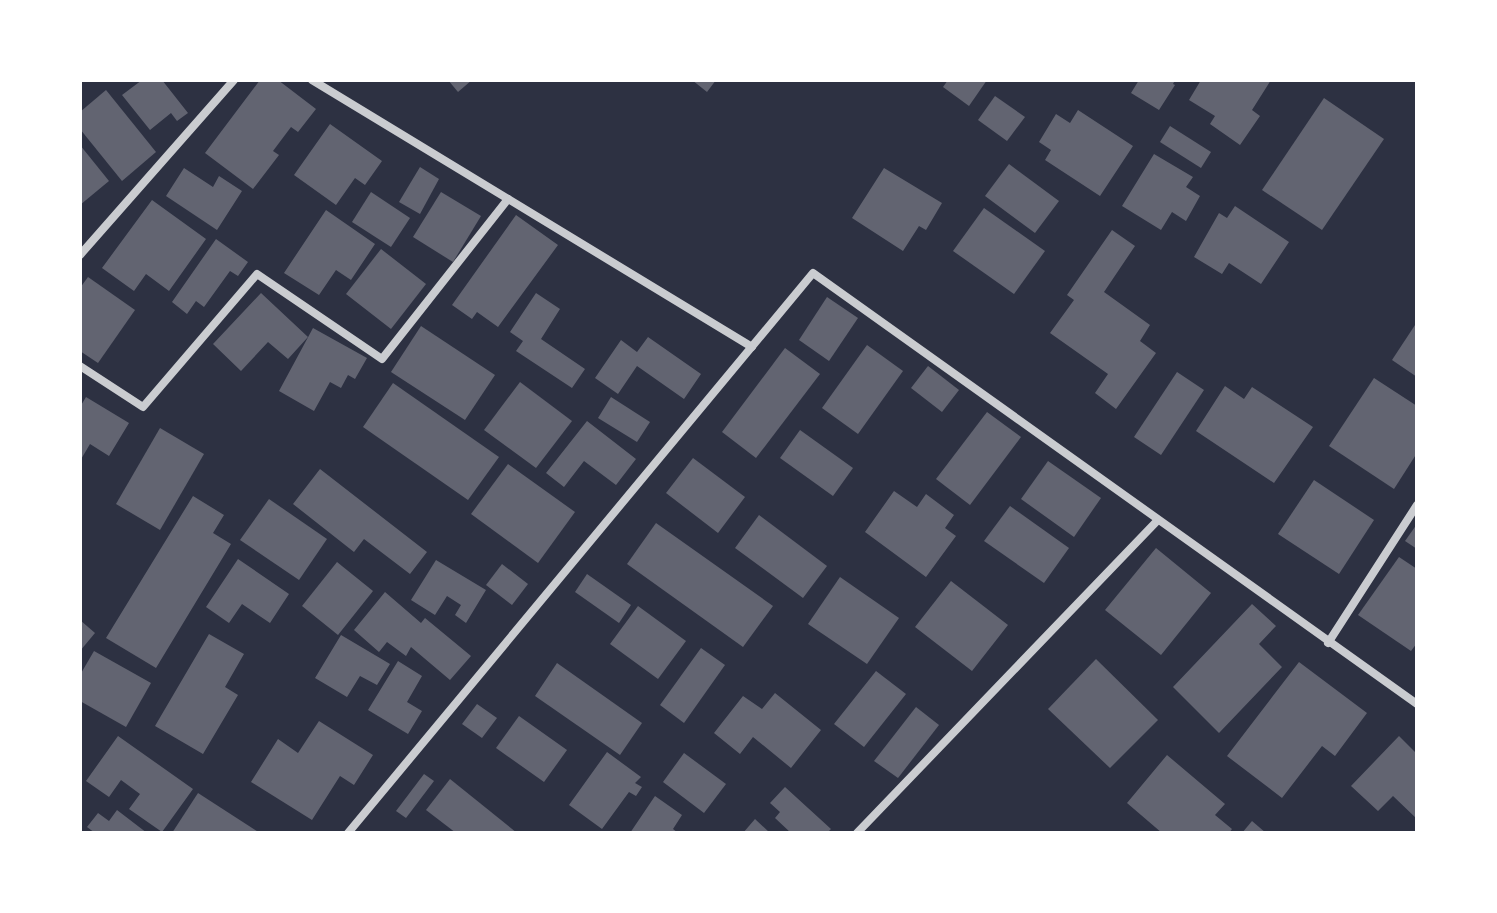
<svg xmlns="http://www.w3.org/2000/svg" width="1497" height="913" viewBox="0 0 1497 913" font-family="'Work Sans',sans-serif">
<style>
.building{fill:#626471}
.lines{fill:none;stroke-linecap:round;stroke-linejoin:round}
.minor{stroke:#caccd0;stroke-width:8}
</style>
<rect width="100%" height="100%" fill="#2d3142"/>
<g class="building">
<polygon points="142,80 162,80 188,113 177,121 171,113 150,130 122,95"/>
<polygon points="260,80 278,80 316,109 298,132 291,127 273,151 279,155 253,189 205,153"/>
<polygon points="448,80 472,80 458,92"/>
<polygon points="692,80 716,80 707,92"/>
<polygon points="948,80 987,80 969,106 943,87"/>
<polygon points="1139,80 1175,80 1173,84 1175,85 1159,110 1131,93"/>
<polygon points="1201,80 1271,80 1252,110 1260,116 1240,145 1210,124 1215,116 1189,100"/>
<polygon points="106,90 156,152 122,181 80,129 80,112"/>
<polygon points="995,96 1025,117 1007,141 978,120"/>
<polygon points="1324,98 1384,139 1322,230 1262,190"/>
<polygon points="1078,110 1133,146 1100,196 1045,160 1051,150 1039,142 1056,114 1070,123"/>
<polygon points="330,124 382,161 365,185 355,178 336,205 294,175"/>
<polygon points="1170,126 1211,152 1201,168 1160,142"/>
<polygon points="80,145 109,181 80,205"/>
<polygon points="1154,154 1193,177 1186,187 1200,196 1186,221 1172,212 1161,230 1122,206"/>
<polygon points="1009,164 1059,201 1035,233 985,196"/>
<polygon points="420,167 439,179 420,214 399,202"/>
<polygon points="184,168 213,187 219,176 242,191 217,230 166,196"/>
<polygon points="884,168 942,203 926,230 919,226 903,251 852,218"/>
<polygon points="371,192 410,218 391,247 352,222"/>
<polygon points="441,192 481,216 453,262 413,237"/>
<polygon points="152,200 206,239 169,291 146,274 134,291 102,268"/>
<polygon points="1235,206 1289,242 1261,284 1229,263 1222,274 1194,257 1219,213 1227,218"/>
<polygon points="984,208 1045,251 1014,294 953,251"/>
<polygon points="326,210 375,244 351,280 336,270 319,295 284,273"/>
<polygon points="516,215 558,245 498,327 477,312 472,319 452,305"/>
<polygon points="1112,230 1135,246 1104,292 1150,325 1140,341 1156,353 1116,409 1095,393 1108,374 1050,333 1074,300 1067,295"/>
<polygon points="216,239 248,262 238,276 230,271 204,307 196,301 187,314 172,302"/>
<polygon points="381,249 426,284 391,329 346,294"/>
<polygon points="88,277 135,310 98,363 80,351 80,288"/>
<polygon points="261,293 308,337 288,359 268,342 241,371 213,344"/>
<polygon points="536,293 560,309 541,339 585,369 572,388 516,351 523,341 510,332"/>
<polygon points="827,297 858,318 829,361 799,340"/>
<polygon points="1417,322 1417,377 1392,360"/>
<polygon points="421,326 495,375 465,420 391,372"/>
<polygon points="313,328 367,358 355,379 348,375 341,388 330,382 314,411 279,391"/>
<polygon points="648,337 701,374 684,399 637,366 618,394 595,378 621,340 637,352"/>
<polygon points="867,345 903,371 858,434 822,408"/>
<polygon points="785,348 820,374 756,458 722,432"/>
<polygon points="928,366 959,390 942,412 911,388"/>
<polygon points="1177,372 1204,390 1161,455 1134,437"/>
<polygon points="1374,378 1417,406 1417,453 1394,489 1329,446"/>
<polygon points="520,382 572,421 536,468 484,430"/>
<polygon points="393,383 499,457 468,500 363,427"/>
<polygon points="1225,386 1244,399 1252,387 1313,427 1274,483 1196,431"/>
<polygon points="86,397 129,423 109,456 90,444 80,461 80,407"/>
<polygon points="611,397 650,422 637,442 598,418"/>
<polygon points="987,412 1021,437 970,505 936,479"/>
<polygon points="587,421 636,459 616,485 584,461 564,487 546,473"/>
<polygon points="160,428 204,454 160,530 116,504"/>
<polygon points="800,430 853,468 833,496 780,458"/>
<polygon points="693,458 745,497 718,533 666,493"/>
<polygon points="1048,461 1101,498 1074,537 1021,499"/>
<polygon points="508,464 575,512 538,563 471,514"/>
<polygon points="320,469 427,552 410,574 364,539 354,552 293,504"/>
<polygon points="1314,480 1374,520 1339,574 1278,534"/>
<polygon points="894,491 917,507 926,494 954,515 945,528 956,536 926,577 865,532"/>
<polygon points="193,496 224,515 213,533 231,544 156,668 106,638"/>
<polygon points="269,499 327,539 299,580 240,540"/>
<polygon points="1010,506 1069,548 1044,583 984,541"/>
<polygon points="759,515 827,566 803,598 735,548"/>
<polygon points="656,523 773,606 743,647 627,564"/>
<polygon points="1417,524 1417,549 1405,541"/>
<polygon points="1156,548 1211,593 1161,655 1105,610"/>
<polygon points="1399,557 1417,569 1417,643 1411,651 1358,615"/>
<polygon points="238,559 289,594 270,623 242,604 229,623 206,607"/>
<polygon points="436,560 486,590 466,623 455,615 461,605 447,596 435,615 411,600"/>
<polygon points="337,562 373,591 338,635 302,606"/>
<polygon points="502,564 528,584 512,605 486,585"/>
<polygon points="587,574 631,605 619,623 575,592"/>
<polygon points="840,577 899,618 867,664 808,624"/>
<polygon points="951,581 1008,625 972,671 915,627"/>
<polygon points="385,592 421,623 425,618 471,656 450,680 411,647 406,656 387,642 379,652 354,630"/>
<polygon points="1252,604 1276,626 1259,644 1282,667 1219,733 1173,687"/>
<polygon points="638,606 686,641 658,679 610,644"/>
<polygon points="80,620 95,633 80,651"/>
<polygon points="209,634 244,654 225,687 238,695 203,754 155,726"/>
<polygon points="341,635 390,664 377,685 360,676 347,697 315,678"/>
<polygon points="701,648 725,665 684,723 660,705"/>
<polygon points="94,651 151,683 126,727 80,701 80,675"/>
<polygon points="1096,659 1158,720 1110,768 1048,709"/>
<polygon points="398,661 422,676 407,702 422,711 408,734 368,710"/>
<polygon points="1299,662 1367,713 1335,756 1322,746 1282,798 1227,756"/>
<polygon points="557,663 642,723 620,755 535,696"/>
<polygon points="876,671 906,694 864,747 834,724"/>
<polygon points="775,693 821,730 791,768 753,737 740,754 714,733 743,696 762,709"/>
<polygon points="477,704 497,718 482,738 462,724"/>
<polygon points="916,707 939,725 898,778 874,761"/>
<polygon points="519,716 567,750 544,782 496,748"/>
<polygon points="319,721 373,755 354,785 340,776 312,820 251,782 278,739 298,753"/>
<polygon points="118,736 193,789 162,832 129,809 140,794 121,780 109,797 86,781"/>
<polygon points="1399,736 1417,754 1417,819 1393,796 1378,811 1351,786"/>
<polygon points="607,752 641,777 635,783 642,787 636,796 629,792 602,829 569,805"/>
<polygon points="684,753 726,784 704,813 663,782"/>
<polygon points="1167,755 1225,804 1215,815 1232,829 1229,833 1162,833 1127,803"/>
<polygon points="424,774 434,781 406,818 396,811"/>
<polygon points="450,779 517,833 456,833 426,810"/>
<polygon points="785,787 831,829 827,833 791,833 775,818 780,812 770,803"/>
<polygon points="198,793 260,833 172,833"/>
<polygon points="655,796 682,815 673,829 678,833 630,833"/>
<polygon points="117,810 147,833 95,833 87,827 98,813 109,821"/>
<polygon points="755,819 770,833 743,833"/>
<polygon points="1252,821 1266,833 1242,833"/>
</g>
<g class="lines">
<g class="minor">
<polyline points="312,80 752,347"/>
<polyline points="80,255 234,80"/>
<polyline points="80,366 143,407 257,274 382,359 508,199"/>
<polyline points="1328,643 1417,505"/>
<polyline points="348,833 813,273 1417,704"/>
<polyline points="857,833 1157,521"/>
</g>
</g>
<rect width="1497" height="913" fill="none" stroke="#ffffff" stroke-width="164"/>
</svg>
